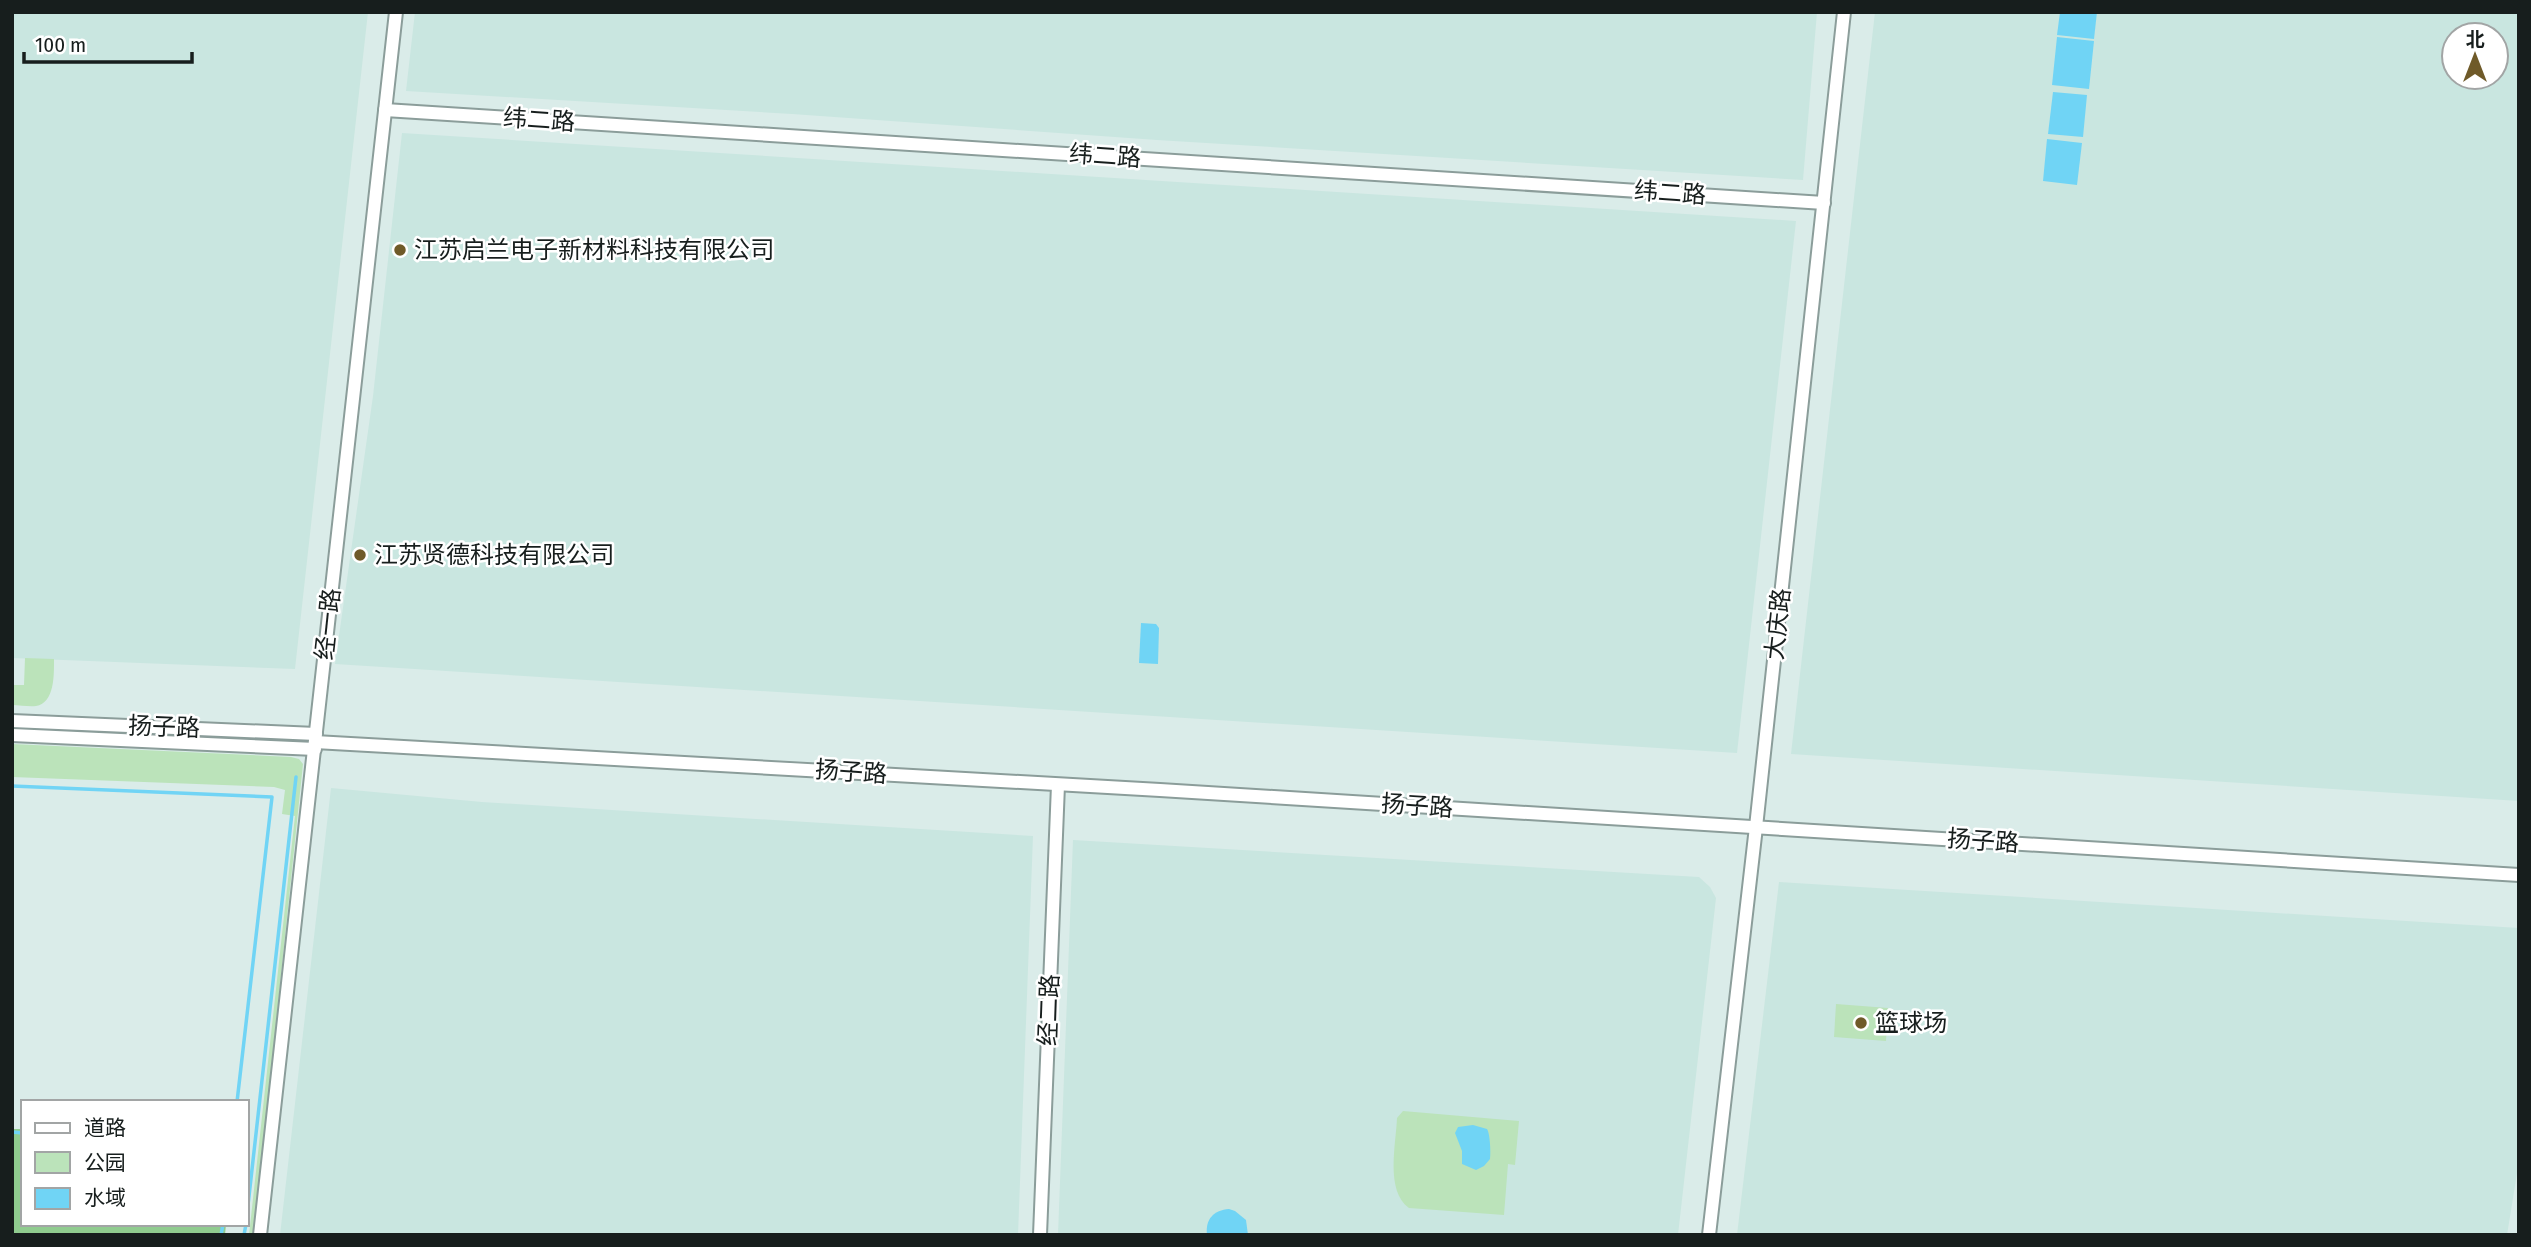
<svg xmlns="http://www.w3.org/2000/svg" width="2531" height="1247" viewBox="0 0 2531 1247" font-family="'Fira Sans Condensed','Noto Sans SC',sans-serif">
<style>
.built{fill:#c9e6e0;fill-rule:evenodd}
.green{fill:#bbe3ba}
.forest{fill:#90cc8f}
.water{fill:#70d4f5}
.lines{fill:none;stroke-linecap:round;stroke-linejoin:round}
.stream{stroke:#70d4f5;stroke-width:3.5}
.secondary-casing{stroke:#8b9d9a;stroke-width:16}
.secondary{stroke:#fff;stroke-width:12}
.poi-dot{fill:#6f5a29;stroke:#fff;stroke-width:2.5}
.labels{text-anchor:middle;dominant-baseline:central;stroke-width:5;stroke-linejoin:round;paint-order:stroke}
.street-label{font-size:24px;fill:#171e1d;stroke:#fff}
.poi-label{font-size:24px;fill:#171e1d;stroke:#fff;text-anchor:start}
</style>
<rect width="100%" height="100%" fill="#daece9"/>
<g class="built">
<polygon points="12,12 368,12 295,669 12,658"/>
<polygon points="415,12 1817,12 1803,180 1157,140 792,114 406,91"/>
<path d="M 1875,12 L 2519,12 L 2519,801 L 1791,754 ZM 2454,35 L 2496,35 L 2496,77 L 2454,77 Z"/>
<polygon points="402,133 1796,221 1737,753 335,664 373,396"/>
<polygon points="331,788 482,802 1033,836 1018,1235 280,1235"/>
<polygon points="1073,840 1699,877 1710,887 1716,898 1678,1235 1058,1235"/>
<polygon points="1779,882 2519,928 2519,1161 2507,1235 1737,1235"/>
</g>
<g class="green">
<path d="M 25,658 L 54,659 C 54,674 55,703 36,706 C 29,707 20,705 12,705 L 12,685 L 24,685 Z"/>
<polygon points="12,744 291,757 299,759 303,764 254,1235 249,1235 295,816 282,814 285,790 274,787 12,777"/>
<polygon points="1836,1004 1888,1008 1886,1041 1834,1037"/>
<path d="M 1403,1111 L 1519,1121 L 1515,1165 L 1508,1164 L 1504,1215 L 1409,1208 C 1385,1191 1396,1144 1397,1118 Z"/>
</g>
<polygon class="forest" points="12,1129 23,1129 23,1224 226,1224 225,1235 12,1235"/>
<g class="water">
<polygon points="2060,12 2097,12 2094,39 2057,35"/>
<polygon points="2057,37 2094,41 2089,89 2052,85"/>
<polygon points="2053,92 2087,95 2083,137 2048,134"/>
<polygon points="2047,139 2082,143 2077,185 2043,181"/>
<polygon points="1141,623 1156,624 1159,628 1158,664 1139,663"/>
<path d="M 1473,1125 L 1487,1129 C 1490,1133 1491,1153 1490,1159 L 1484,1166 L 1476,1170 L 1462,1164 L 1462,1151 L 1455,1133 L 1458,1127 Z"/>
<path d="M 1229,1209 L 1235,1211 L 1246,1220 L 1248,1235 L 1207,1235 C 1205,1219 1214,1210 1229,1209 Z"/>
</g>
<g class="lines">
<g class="stream">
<polyline points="12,786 272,797 237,1102"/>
<polyline points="12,1132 23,1133"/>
<polyline points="247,1214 296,777"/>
<polyline points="221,1235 223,1224"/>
<polyline points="244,1235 246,1224"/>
</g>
<defs>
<g id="secondary">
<polyline points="385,110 1824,203"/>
<polyline points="12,721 316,734"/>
<polyline points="12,735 315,749"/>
<polyline points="315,742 1160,790 2519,875"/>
<polyline points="260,1235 396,12"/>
<polyline points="1040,1235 1058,785"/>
<polyline points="1709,1235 1756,827 1844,12"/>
</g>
</defs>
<use href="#secondary" class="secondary-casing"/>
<use href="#secondary" class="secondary"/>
</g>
<g class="poi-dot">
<circle cx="400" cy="250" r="7"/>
<circle cx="360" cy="555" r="7"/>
<circle cx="1861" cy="1023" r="7"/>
</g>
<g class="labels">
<g class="street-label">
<text transform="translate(539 120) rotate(4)">纬二路</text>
<text transform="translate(1105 156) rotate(4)">纬二路</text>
<text transform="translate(1670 193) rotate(4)">纬二路</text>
<text transform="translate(328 624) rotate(-84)">经一路</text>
<text transform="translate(1778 624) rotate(-84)">大庆路</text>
<text transform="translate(164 727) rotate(2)">扬子路</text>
<text transform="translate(851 772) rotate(4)">扬子路</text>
<text transform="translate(1417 806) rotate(4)">扬子路</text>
<text transform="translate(1983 841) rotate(4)">扬子路</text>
<text transform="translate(1049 1010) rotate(-88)">经二路</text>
</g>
<g class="poi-label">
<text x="414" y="250">江苏启兰电子新材料科技有限公司</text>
<text x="374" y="555">江苏贤德科技有限公司</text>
<text x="1875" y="1023">篮球场</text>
</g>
</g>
<rect width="2531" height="1247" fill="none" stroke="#171e1d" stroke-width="28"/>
<rect x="21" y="1100" width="228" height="126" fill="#ffffff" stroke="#a2a5a5" stroke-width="2"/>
<rect x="35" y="1123" width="35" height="10" fill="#ffffff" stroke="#a2a5a5" stroke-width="2"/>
<text x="84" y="1135" font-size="21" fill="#171e1d">道路</text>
<rect x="35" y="1152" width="35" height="21" fill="#bbe3ba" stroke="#a2a5a5" stroke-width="2"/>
<text x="84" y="1170" font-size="21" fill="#171e1d">公园</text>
<rect x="35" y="1188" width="35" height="21" fill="#70d4f5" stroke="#a2a5a5" stroke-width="2"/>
<text x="84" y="1205" font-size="21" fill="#171e1d">水域</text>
<g transform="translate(2475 56)"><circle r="33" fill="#ffffff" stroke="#a2a5a5" stroke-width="2"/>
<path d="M0-5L12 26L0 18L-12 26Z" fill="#6f5a29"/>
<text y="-10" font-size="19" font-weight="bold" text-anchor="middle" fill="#171e1d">北</text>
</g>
<path d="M24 52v10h168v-10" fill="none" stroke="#171e1d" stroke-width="3.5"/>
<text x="35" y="52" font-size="21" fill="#171e1d" stroke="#ffffff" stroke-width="5" paint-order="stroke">100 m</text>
</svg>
